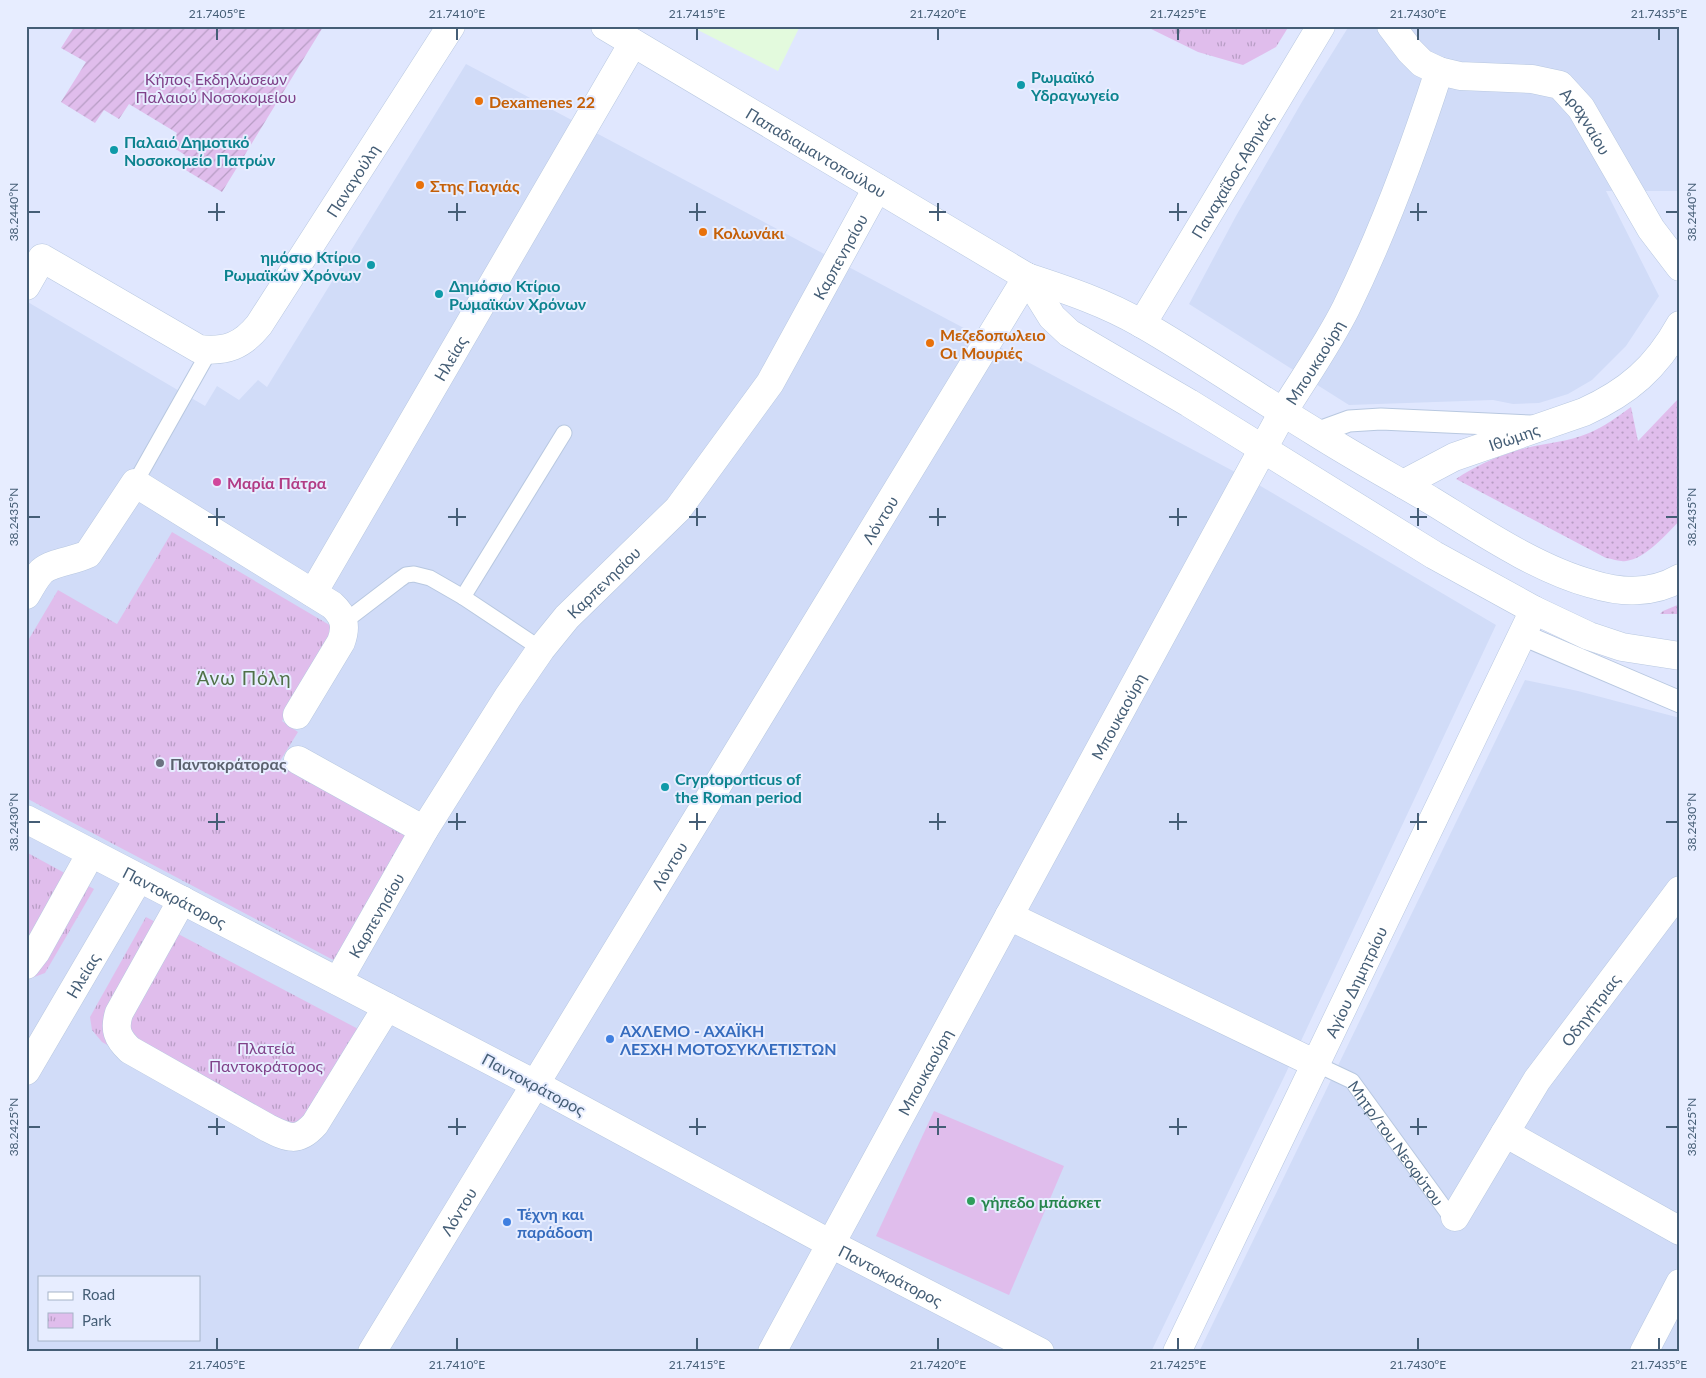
<svg xmlns="http://www.w3.org/2000/svg" width="1706" height="1378" viewBox="0 0 1706 1378" font-family="Lato,sans-serif">
<style>
.residential{fill:#d1dcf8;fill-rule:evenodd}
.education{fill:#e3fadd}
.grass{fill:url(#grass-dots)}
.park{fill:url(#park-tufts)}
.garden{fill:url(#garden-furrows)}
.pitch{fill:#e0bdec}
.lines{fill:none;stroke-linecap:round;stroke-linejoin:round}
.service-casing{stroke:#b8c8e0;stroke-width:17}
.pedestrian-casing{stroke:#b8c8e0;stroke-width:23}
.minor-casing{stroke:#b8c8e0;stroke-width:29}
.tertiary-casing{stroke:#b8c8e0;stroke-width:29}
.service{stroke:#fff;stroke-width:15}
.pedestrian{stroke:#fff;stroke-width:21}
.minor{stroke:#fff;stroke-width:28}
.tertiary{stroke:#fff;stroke-width:28}
.ticks{fill:none;stroke:#455e76;stroke-width:2}
.culture-dot{fill:#0f9aa8;stroke:#e7edff;stroke-width:2}
.food-dot{fill:#e8710a;stroke:#e7edff;stroke-width:2}
.hotel-dot{fill:#d1479c;stroke:#e7edff;stroke-width:2}
.worship-dot{fill:#6b7280;stroke:#e7edff;stroke-width:2}
.shop-dot{fill:#3f7fe0;stroke:#e7edff;stroke-width:2}
.leisure-dot{fill:#2e9e5b;stroke:#e7edff;stroke-width:2}
.labels{text-anchor:middle;dominant-baseline:central;stroke-width:4;stroke-linejoin:round;paint-order:stroke}
.culture-label{font-size:16px;font-weight:bold;fill:#0d838f;stroke:#e7edff;text-anchor:start}
.park-label{font-size:16px;fill:#7f4189;stroke:#e7edff}
.food-label{font-size:16px;font-weight:bold;fill:#c56008;stroke:#e7edff;text-anchor:start}
.street-label{font-size:16px;fill:#455e76;stroke:#e7edff}
.hotel-label{font-size:16px;font-weight:bold;fill:#b23c85;stroke:#e7edff;text-anchor:start}
.worship-label{font-size:16px;font-weight:bold;fill:#5b616d;stroke:#e7edff;text-anchor:start}
.shop-label{font-size:16px;font-weight:bold;fill:#366cbe;stroke:#e7edff;text-anchor:start}
.leisure-label{font-size:16px;font-weight:bold;fill:#27864d;stroke:#e7edff;text-anchor:start}
.quarter-label{font-size:19px;letter-spacing:1px;fill:#507148;stroke:#e7edff}
.neatline{fill:none;stroke:#455e76;stroke-width:2}
.ticks-label{font-size:12px;text-anchor:middle;fill:#455e76}
</style>
<defs>
<pattern id="grass-dots" width="8" height="8" patternUnits="userSpaceOnUse" patternTransform="scale(1.25)"><rect width="8" height="8" fill="#e0bdec"/><path d="M2 2h.1M6 6h.1" fill="none" stroke="#b79dc4" stroke-width="1.8" stroke-linecap="round"/></pattern>
<pattern id="park-tufts" width="24" height="20" patternUnits="userSpaceOnUse" patternTransform="scale(1.25)"><rect width="24" height="20" fill="#e0bdec"/><path d="M3 7l-1-3M5 7V3M7 7l1-3M15 17l-1-3M17 17v-4M19 17l1-3" fill="none" stroke="#b79dc4"/></pattern>
<pattern id="garden-furrows" width="10" height="10" patternUnits="userSpaceOnUse" patternTransform="scale(1.25)"><rect width="10" height="10" fill="#e0bdec"/><path d="M-1 1l2-2M0 10L10 0M9 11l2-2" fill="none" stroke="#b79dc4"/></pattern>
</defs>
<rect width="100%" height="100%" fill="#e0e7fe"/>
<g class="residential">
<polygon points="1349,26 1680,26 1680,191 1606,191 1659,296 1626,346 1592,380 1568,394 1539,403 1513,404 1493,400 1349,405 1189,304 1236,216 1303,100"/>
<path d="M 466,64 L 1252,481 L 1496,625 L 1285,1075 L 1151,1352 L 26,1352 L 26,301 L 205,406 L 217,386 L 239,400 L 258,380 L 267,387 ZM 39,1277 L 199,1277 L 199,1339 L 39,1339 Z"/>
<polygon points="1525,680 1578,691 1680,718 1680,1352 1199,1352"/>
</g>
<polygon class="education" points="690,26 800,26 778,71"/>
<g class="grass">
<path d="M 1680,397 L 1680,520 C 1667,534 1645,559 1626,561 C 1620,562 1613,559 1606,558 L 1456,479 C 1475,466 1496,457 1518,450 C 1542,443 1566,443 1589,433 C 1604,427 1617,417 1631,407 L 1638,441 Z"/>
<polygon points="1680,604 1680,614 1660,614 1663,611"/>
</g>
<g class="park">
<polygon points="1145,26 1289,26 1276,47 1243,65 1198,52"/>
<polygon points="172,532 338,630 282,721 298,732 280,761 415,835 339,963 26,798 26,644 58,590 117,624"/>
<polygon points="26,852 94,889 45,973 29,979 26,979"/>
<polygon points="146,917 362,1031 289,1147 102,1042 92,1030 90,1017"/>
</g>
<polygon class="garden" points="75,26 321,26 323,27 222,192 179,166 185,155 171,146 177,133 129,104 119,119 104,110 95,123 61,102 86,62 61,48"/>
<polygon class="pitch" points="934,1111 1064,1166 1009,1295 876,1236"/>
<g class="lines">
<defs>
<g id="service">
<polyline points="135,483 210,350"/>
<polyline points="463,597 564,433"/>
<polyline points="344,622 399,580 406,575 414,574 430,578 463,597 541,649"/>
<path id="s1" d="M 1316,1064 L 1352,1081 L 1453,1220 L 1455,1217"/>
</g>
<g id="pedestrian">
<polyline points="1316,433 1349,421 1381,419 1531,426"/>
<polyline points="1523,635 1680,702"/>
</g>
<g id="minor">
<path id="s2" d="M 1391,26 L 1410,51 L 1422,63 L 1439,71 L 1460,76 L 1532,79 L 1560,85 L 1581,108 L 1651,229 L 1680,267"/>
<path id="s3" d="M 1283,412 C 1304,378 1328,344 1346,308 C 1383,232 1413,152 1439,71"/>
<path id="s4" d="M 1403,484 L 1454,457 L 1584,412 C 1628,392 1656,368 1680,325"/>
<path id="s5" d="M 313,593 L 633,43"/>
<path d="M 26,595 C 31,587 35,578 42,571 C 53,562 74,561 88,554 L 135,483 L 332,605 C 344,616 347,626 341,642 L 297,715"/>
<polyline points="298,760 424,830"/>
<path id="s6" d="M 26,819 L 535,1084"/>
<path d="M 182,900 L 119,1013 C 114,1029 117,1038 130,1050 L 268,1128 C 288,1138 298,1143 315,1124 L 387,1007"/>
<polyline points="1009,916 1316,1064"/>
<polyline points="26,965 36,952 91,853"/>
<path id="s7" d="M 338,981 L 424,830 L 508,697 L 541,649 L 567,617 L 678,509 L 770,383 L 877,188"/>
<path id="s8" d="M 26,1071 L 139,878"/>
<path id="s9" d="M 1505,1133 L 1537,1080 L 1680,890"/>
<polyline points="1455,1217 1505,1133 1680,1231"/>
<path id="s10" d="M 1177,1352 L 1534,610"/>
<polyline points="1644,1352 1680,1283"/>
</g>
<g id="tertiary">
<path id="s11" d="M 605,26 L 1027,277 C 1067,290 1106,303 1142,324 C 1201,358 1257,397 1315,432 C 1353,456 1393,478 1432,501 C 1481,531 1537,569 1592,584 C 1621,593 1653,594 1680,578"/>
<polyline points="1027,277 1052,317 1069,333 1189,403 1434,555 1534,610 1589,636 1622,647 1680,656"/>
<path id="s12" d="M 26,286 L 42,258 L 199,349 C 226,352 242,346 259,325 L 451,26"/>
<path id="s13" d="M 1142,324 L 1321,26"/>
<path id="s14" d="M 535,1084 L 831,1244 L 1040,1352"/>
<path id="s15" d="M 372,1352 L 1027,277"/>
<path id="s16" d="M 772,1352 L 1283,412"/>
</g>
</defs>
<use href="#service" class="service-casing"/>
<use href="#pedestrian" class="pedestrian-casing"/>
<use href="#minor" class="minor-casing"/>
<use href="#tertiary" class="tertiary-casing"/>
<use href="#service" class="service"/>
<use href="#pedestrian" class="pedestrian"/>
<use href="#minor" class="minor"/>
<use href="#tertiary" class="tertiary"/>
</g>
<path class="ticks" d="M 217,28 L 217,40M 457,28 L 457,40M 697,28 L 697,40M 938,28 L 938,40M 1178,28 L 1178,40M 1418,28 L 1418,40M 1659,28 L 1659,40M 217,203 L 217,221M 457,203 L 457,221M 697,203 L 697,221M 938,203 L 938,221M 1178,203 L 1178,221M 1418,203 L 1418,221M 28,212 L 40,212M 208,212 L 225,212M 448,212 L 466,212M 689,212 L 706,212M 929,212 L 946,212M 1169,212 L 1187,212M 1410,212 L 1427,212M 1666,212 L 1678,212M 217,508 L 217,526M 457,508 L 457,526M 697,508 L 697,526M 938,508 L 938,526M 1178,508 L 1178,526M 1418,508 L 1418,526M 28,517 L 40,517M 208,517 L 225,517M 448,517 L 466,517M 689,517 L 706,517M 929,517 L 946,517M 1169,517 L 1187,517M 1410,517 L 1427,517M 1666,517 L 1678,517M 217,813 L 217,830M 457,813 L 457,830M 697,813 L 697,830M 938,813 L 938,830M 1178,813 L 1178,830M 1418,813 L 1418,830M 28,822 L 40,822M 208,822 L 225,822M 448,822 L 466,822M 689,822 L 706,822M 929,822 L 946,822M 1169,822 L 1187,822M 1410,822 L 1427,822M 1666,822 L 1678,822M 217,1118 L 217,1135M 457,1118 L 457,1135M 697,1118 L 697,1135M 938,1118 L 938,1135M 1178,1118 L 1178,1135M 1418,1118 L 1418,1135M 28,1127 L 40,1127M 208,1127 L 225,1127M 448,1127 L 466,1127M 689,1127 L 706,1127M 929,1127 L 946,1127M 1169,1127 L 1187,1127M 1410,1127 L 1427,1127M 1666,1127 L 1678,1127M 217,1338 L 217,1350M 457,1338 L 457,1350M 697,1338 L 697,1350M 938,1338 L 938,1350M 1178,1338 L 1178,1350M 1418,1338 L 1418,1350M 1659,1338 L 1659,1350"/>
<g class="culture-dot">
<circle cx="1021" cy="85" r="5"/>
<circle cx="114" cy="150" r="5"/>
<circle cx="371" cy="265" r="5"/>
<circle cx="439" cy="294" r="5"/>
<circle cx="665" cy="787" r="5"/>
</g>
<g class="food-dot">
<circle cx="479" cy="101" r="5"/>
<circle cx="420" cy="185" r="5"/>
<circle cx="703" cy="232" r="5"/>
<circle cx="930" cy="343" r="5"/>
</g>
<circle class="hotel-dot" cx="217" cy="482" r="5"/>
<circle class="worship-dot" cx="160" cy="763" r="5"/>
<g class="shop-dot">
<circle cx="610" cy="1039" r="5"/>
<circle cx="507" cy="1222" r="5"/>
</g>
<circle class="leisure-dot" cx="971" cy="1201" r="5"/>
<g class="labels">
<g class="culture-label">
<text x="1031" y="76">Ρωμαϊκό<tspan x="1031" dy="18">Υδραγωγείο</tspan></text>
<text x="124" y="141">Παλαιό Δημοτικό<tspan x="124" dy="18">Νοσοκομείο Πατρών</tspan></text>
<text x="361" y="256" text-anchor="end">ημόσιο Κτίριο<tspan x="361" dy="18">Ρωμαϊκών Χρόνων</tspan></text>
<text x="449" y="285">Δημόσιο Κτίριο<tspan x="449" dy="18">Ρωμαϊκών Χρόνων</tspan></text>
<text x="675" y="778">Cryptoporticus of<tspan x="675" dy="18">the Roman period</tspan></text>
</g>
<g class="park-label">
<text x="216" y="78">Κήπος Εκδηλώσεων<tspan x="216" dy="18">Παλαιού Νοσοκομείου</tspan></text>
<text x="266" y="1047">Πλατεία<tspan x="266" dy="18">Παντοκράτορος</tspan></text>
</g>
<g class="food-label">
<text x="489" y="101">Dexamenes 22</text>
<text x="430" y="185">Στης Γιαγιάς</text>
<text x="713" y="232">Κολωνάκι</text>
<text x="940" y="334">Μεζεδοπωλειο<tspan x="940" dy="18">Οι Μουριές</tspan></text>
</g>
<g class="street-label">
<text stroke="none"><textPath href="#s2" startOffset="234">Αραχναίου</textPath></text>
<text stroke="none"><textPath href="#s11" startOffset="246">Παπαδιαμαντοπούλου</textPath></text>
<text stroke="none"><textPath href="#s13" startOffset="174">Παναχαΐδος Αθηνάς</textPath></text>
<text stroke="none"><textPath href="#s12" startOffset="454">Παναγούλη</textPath></text>
<text stroke="none"><textPath href="#s7" startOffset="886">Καρπενησίου</textPath></text>
<text stroke="none"><textPath href="#s5" startOffset="272">Ηλείας</textPath></text>
<text stroke="none"><textPath href="#s3" startOffset="59">Μπουκαούρη</textPath></text>
<text stroke="none"><textPath href="#s4" startOffset="121">Ιθώμης</textPath></text>
<text stroke="none"><textPath href="#s15" startOffset="975">Λόντου</textPath></text>
<text stroke="none"><textPath href="#s7" startOffset="481">Καρπενησίου</textPath></text>
<text stroke="none"><textPath href="#s16" startOffset="724">Μπουκαούρη</textPath></text>
<text stroke="none"><textPath href="#s15" startOffset="570">Λόντου</textPath></text>
<text stroke="none"><textPath href="#s6" startOffset="168">Παντοκράτορος</textPath></text>
<text stroke="none"><textPath href="#s7" startOffset="76">Καρπενησίου</textPath></text>
<text stroke="none"><textPath href="#s8" startOffset="111">Ηλείας</textPath></text>
<text stroke="none"><textPath href="#s10" startOffset="411">Αγίου Δημητρίου</textPath></text>
<text stroke="none"><textPath href="#s9" startOffset="150">Οδηγήτριας</textPath></text>
<text stroke="none"><textPath href="#s16" startOffset="319">Μπουκαούρη</textPath></text>
<text transform="translate(534 1084) rotate(28)">Παντοκράτορος</text>
<text stroke="none"><textPath href="#s1" startOffset="116">Μητρ/του Νεοφύτου</textPath></text>
<text stroke="none"><textPath href="#s15" startOffset="165">Λόντου</textPath></text>
<text stroke="none"><textPath href="#s14" startOffset="404">Παντοκράτορος</textPath></text>
</g>
<g class="hotel-label">
<text x="227" y="482">Μαρία Πάτρα</text>
</g>
<g class="worship-label">
<text x="170" y="763">Παντοκράτορας</text>
</g>
<g class="shop-label">
<text x="620" y="1030">ΑΧΛΕΜΟ - ΑΧΑΪΚΗ<tspan x="620" dy="18">ΛΕΣΧΗ ΜΟΤΟΣΥΚΛΕΤΙΣΤΩΝ</tspan></text>
<text x="517" y="1213">Τέχνη και<tspan x="517" dy="18">παράδοση</tspan></text>
</g>
<g class="leisure-label">
<text x="981" y="1201">γήπεδο μπάσκετ</text>
</g>
<g class="quarter-label">
<text x="244" y="677">Άνω Πόλη</text>
</g>
</g>
<rect width="1706" height="1378" fill="none" stroke="#e7edff" stroke-width="55"/>
<rect x="38" y="1276" width="162" height="65" fill="#e7edff" stroke="#a6b4c8"/>
<rect x="48" y="1292" width="25" height="8" fill="#ffffff" stroke="#a6b4c8"/>
<text x="82" y="1300" font-size="15" fill="#455e76">Road</text>
<rect x="48" y="1313" width="25" height="15" fill="url(#park-tufts)" stroke="#a6b4c8"/>
<text x="82" y="1326" font-size="15" fill="#455e76">Park</text>
<rect x="28" y="28" width="1650" height="1322" class="neatline"/>
<g class="ticks-label">
<text x="217" y="18">21.7405°E</text>
<text x="457" y="18">21.7410°E</text>
<text x="697" y="18">21.7415°E</text>
<text x="938" y="18">21.7420°E</text>
<text x="1178" y="18">21.7425°E</text>
<text x="1418" y="18">21.7430°E</text>
<text x="1659" y="18">21.7435°E</text>
<text transform="translate(14 212) rotate(-90)" y="4">38.2440°N</text>
<text transform="translate(1692 212) rotate(-90)" y="4">38.2440°N</text>
<text transform="translate(14 517) rotate(-90)" y="4">38.2435°N</text>
<text transform="translate(1692 517) rotate(-90)" y="4">38.2435°N</text>
<text transform="translate(14 822) rotate(-90)" y="4">38.2430°N</text>
<text transform="translate(1692 822) rotate(-90)" y="4">38.2430°N</text>
<text transform="translate(14 1127) rotate(-90)" y="4">38.2425°N</text>
<text transform="translate(1692 1127) rotate(-90)" y="4">38.2425°N</text>
<text x="217" y="1369">21.7405°E</text>
<text x="457" y="1369">21.7410°E</text>
<text x="697" y="1369">21.7415°E</text>
<text x="938" y="1369">21.7420°E</text>
<text x="1178" y="1369">21.7425°E</text>
<text x="1418" y="1369">21.7430°E</text>
<text x="1659" y="1369">21.7435°E</text>
</g>
</svg>
